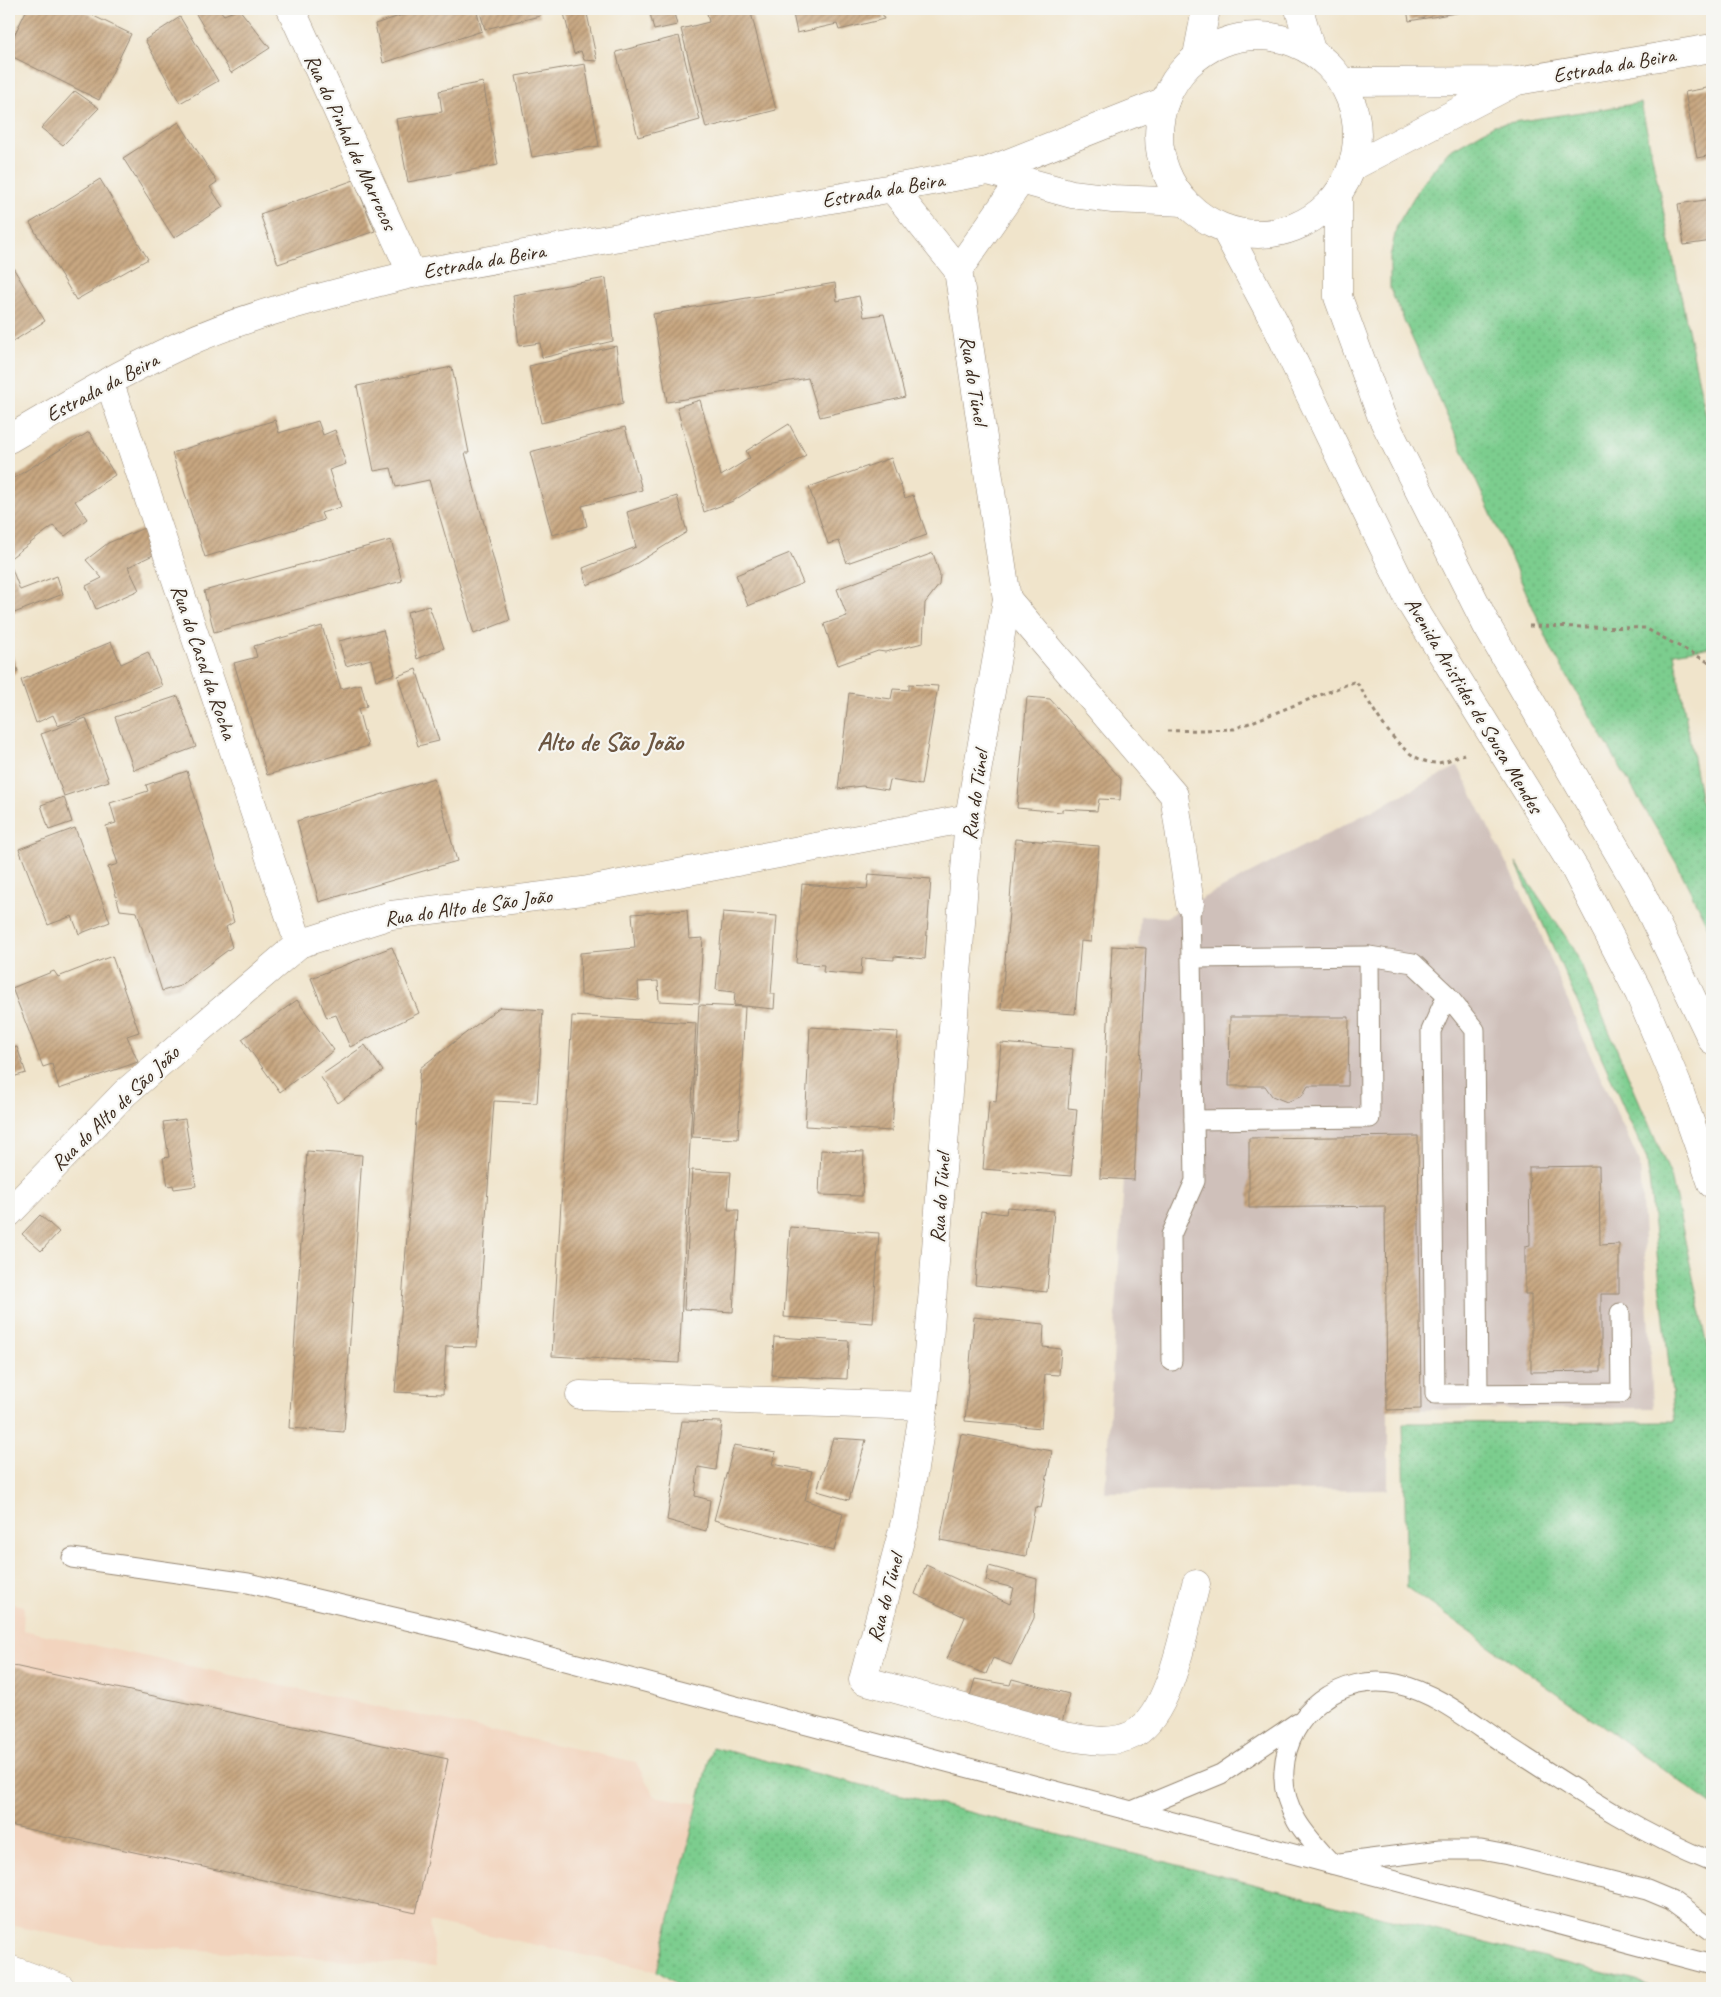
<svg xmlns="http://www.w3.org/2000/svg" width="1721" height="1997" viewBox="0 0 1721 1997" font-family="Caveat,sans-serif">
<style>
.built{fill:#f2d4be}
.industrial{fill:#cfc0ba}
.grass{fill:url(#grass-dots);stroke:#5c7c56}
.building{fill:url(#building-hatch)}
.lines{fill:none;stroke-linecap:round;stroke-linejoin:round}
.lane-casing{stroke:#968774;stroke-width:21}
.street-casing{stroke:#968774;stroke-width:29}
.secondary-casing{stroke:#968774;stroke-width:29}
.primary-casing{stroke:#968774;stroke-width:29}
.path{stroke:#968774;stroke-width:3;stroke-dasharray:4 4;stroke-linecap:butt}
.lane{stroke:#fff;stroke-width:19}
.street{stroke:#fff;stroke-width:28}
.secondary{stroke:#fff;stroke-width:28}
.primary{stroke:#fff;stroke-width:28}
.labels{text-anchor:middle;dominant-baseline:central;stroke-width:4.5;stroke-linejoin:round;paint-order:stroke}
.street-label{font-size:21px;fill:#3b2a1e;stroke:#f6f6f2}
.district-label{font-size:26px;font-weight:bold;fill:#6c5641;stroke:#f6f6f2}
</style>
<defs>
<pattern id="grass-dots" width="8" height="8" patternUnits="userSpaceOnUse" patternTransform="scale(1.25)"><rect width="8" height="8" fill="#7ccd8e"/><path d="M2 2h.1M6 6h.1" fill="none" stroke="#6cb07a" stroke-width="1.8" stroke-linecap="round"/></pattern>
<pattern id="building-hatch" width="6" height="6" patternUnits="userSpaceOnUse" patternTransform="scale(1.25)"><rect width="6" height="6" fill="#c8a781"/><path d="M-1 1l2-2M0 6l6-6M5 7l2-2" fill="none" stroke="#a48869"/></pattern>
</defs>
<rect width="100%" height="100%" fill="#f6f6f2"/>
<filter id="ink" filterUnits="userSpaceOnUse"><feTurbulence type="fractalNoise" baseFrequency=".02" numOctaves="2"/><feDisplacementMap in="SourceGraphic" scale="10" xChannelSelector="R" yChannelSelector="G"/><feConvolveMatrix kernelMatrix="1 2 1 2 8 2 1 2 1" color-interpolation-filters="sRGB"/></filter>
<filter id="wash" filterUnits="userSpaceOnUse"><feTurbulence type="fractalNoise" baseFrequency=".0096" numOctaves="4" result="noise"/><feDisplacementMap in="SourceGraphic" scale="20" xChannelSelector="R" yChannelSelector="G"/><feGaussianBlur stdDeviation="1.12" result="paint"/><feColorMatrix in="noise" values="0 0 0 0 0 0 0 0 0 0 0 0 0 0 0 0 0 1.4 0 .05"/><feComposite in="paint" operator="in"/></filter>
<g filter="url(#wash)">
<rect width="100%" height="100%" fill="#f0e4cb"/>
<polygon class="built" points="9,1603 24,1606 23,1630 636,1762 654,1796 698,1804 657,1971 429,1922 436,1966 99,1943 9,1925"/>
<polygon class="industrial" points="1458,766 1537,925 1587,1048 1640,1163 1653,1408 1388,1410 1388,1490 1105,1492 1140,916 1166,917"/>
<g class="grass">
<polygon points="1641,103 1712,445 1712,647 1674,653 1706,829 1712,837 1712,935 1677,864 1553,652 1390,289 1390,257 1397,225 1423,182 1449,151 1494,125"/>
<polygon points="1516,863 1574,949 1671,1176 1712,1365 1712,1804 1407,1587 1403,1423 1675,1422 1647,1160"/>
<polygon points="712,1747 1663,1988 680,1988 673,1981 657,1971"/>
</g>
<g id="blocks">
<g class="building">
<polygon points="27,9 79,9 131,34 99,100 9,55 9,46"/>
<polygon points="193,9 219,9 224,15 239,9 270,48 231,73"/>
<polygon points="421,9 476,9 482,31 383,63 375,24"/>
<polygon points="479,9 538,9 540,16 485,29"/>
<polygon points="563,9 586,9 597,61 584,60 581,51 574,54"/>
<polygon points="649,9 673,9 677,25 654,30"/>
<polygon points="706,9 750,9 776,110 706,128 681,29 709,22"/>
<polygon points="792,9 892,9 892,10 882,12 884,19 839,30 837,24 797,33"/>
<polygon points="1407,9 1473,9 1473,10 1409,21"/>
<polygon points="180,17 218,81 180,103 145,40"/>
<polygon points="679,36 700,120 638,137 616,52"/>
<polygon points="585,64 599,146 532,157 516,76"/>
<polygon points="483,82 498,165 408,182 396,119 442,112 439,91"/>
<polygon points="1712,87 1712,155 1697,158 1685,92"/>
<polygon points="75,91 99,108 63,145 41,128"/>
<polygon points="179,122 217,182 210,187 223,207 174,238 123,158"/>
<polygon points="100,179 148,259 76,300 30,223"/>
<polygon points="354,180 375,231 278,264 260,214"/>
<polygon points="1712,199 1712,241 1684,245 1678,204"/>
<polygon points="9,261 45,321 9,344"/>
<polygon points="606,278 613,341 542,358 540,343 519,346 513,295"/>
<polygon points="835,283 837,301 859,296 864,317 884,314 905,397 820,417 808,378 667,402 653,314"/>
<polygon points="616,346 623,403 541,423 529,366"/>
<polygon points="452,367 469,453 465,453 510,620 474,634 429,480 396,487 391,468 374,471 357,386"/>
<polygon points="700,400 721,476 750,458 746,451 789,424 806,455 733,501 704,512 677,407"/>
<polygon points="275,420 279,433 318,421 323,435 335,430 346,464 329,470 341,507 321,513 324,520 205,557 172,453"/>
<polygon points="625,427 642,490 582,506 587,526 552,535 530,452"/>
<polygon points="89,432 115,475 75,501 87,519 65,536 53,526 9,559 9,481"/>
<polygon points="891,458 905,498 913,495 927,535 847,563 839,541 828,544 809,487"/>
<polygon points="677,496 687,532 629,568 587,585 583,568 636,547 627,512"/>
<polygon points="144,528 153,555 128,567 139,590 96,609 86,586 102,578 86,560 108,543"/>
<polygon points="391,540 402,581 214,632 204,591"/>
<polygon points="790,553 803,583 748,606 736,575"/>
<polygon points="933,553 940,575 939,585 925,603 923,643 885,652 878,651 838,665 824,624 847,616 837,589"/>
<polygon points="9,561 20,590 57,576 63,594 9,615"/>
<polygon points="429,606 444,648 417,659 407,612"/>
<polygon points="322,626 341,689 361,684 367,706 358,709 368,746 267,775 234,663 257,657 254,646"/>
<polygon points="383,630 395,674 376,680 371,659 346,666 339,641"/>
<polygon points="111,642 121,664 148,652 162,686 58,726 53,715 36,723 21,680"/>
<polygon points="9,646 18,671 9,677"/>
<polygon points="416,669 439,741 418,746 398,676"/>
<polygon points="909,684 938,686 921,785 890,780 888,790 862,786 838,789 849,693 891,699 893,689 909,690"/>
<polygon points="178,696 196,747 134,770 115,717"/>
<polygon points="1027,697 1050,699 1121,779 1120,800 1099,799 1097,811 1062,809 1062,812 1017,808"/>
<polygon points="86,718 109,781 64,796 41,734"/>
<polygon points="187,771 234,922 226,927 232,947 180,986 162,991 137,912 120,910 108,867 118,864 106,826 116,823 110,803 148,791 146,785"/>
<polygon points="434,778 457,861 319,902 297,821"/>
<polygon points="64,797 72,822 49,830 41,805"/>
<polygon points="75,828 110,922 79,934 72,916 48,925 19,849"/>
<polygon points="1015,839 1099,846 1091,942 1081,941 1075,1014 1001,1009"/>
<polygon points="869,874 931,879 925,959 894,956 894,960 862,958 861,975 823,972 824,965 796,963 802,884 867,889"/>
<polygon points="687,910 689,939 703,938 699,1003 659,1001 658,981 638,982 639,1000 581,995 580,953 635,948 632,914"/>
<polygon points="723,912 777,916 771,994 775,994 774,1009 734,1005 735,992 716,990"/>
<polygon points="1112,946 1146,948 1134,1180 1100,1178"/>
<polygon points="392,947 419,1013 350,1047 336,1015 327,1018 311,978"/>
<polygon points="112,956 139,1032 127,1036 138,1062 59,1089 52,1064 43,1067 12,988 54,971 58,977"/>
<polygon points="297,1000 334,1050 280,1092 242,1039"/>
<polygon points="699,1005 745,1007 738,1139 692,1137"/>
<polygon points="500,1007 543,1010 537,1103 494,1101 477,1347 446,1346 443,1394 395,1392 420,1068"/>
<polygon points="572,1016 696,1023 679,1363 552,1356"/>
<polygon points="1230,1017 1349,1017 1348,1086 1308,1086 1302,1096 1287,1102 1272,1096 1265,1086 1229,1086"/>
<polygon points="810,1027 898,1032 892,1131 805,1126"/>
<polygon points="1001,1043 1073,1049 1068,1108 1077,1109 1071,1176 983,1169 989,1101 996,1102"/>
<polygon points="365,1045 383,1071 338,1103 320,1076"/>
<polygon points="17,1047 26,1073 9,1078 9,1050"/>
<polygon points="185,1119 196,1186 174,1189 173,1185 168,1186 163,1158 169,1157 163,1122"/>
<polygon points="1418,1136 1421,1409 1387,1410 1385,1206 1249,1208 1249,1138"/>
<polygon points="821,1150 864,1152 862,1196 819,1195"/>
<polygon points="307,1151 362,1155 344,1432 289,1428"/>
<polygon points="1599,1166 1600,1245 1619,1244 1619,1294 1601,1294 1601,1371 1531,1372 1531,1294 1525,1294 1525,1246 1530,1245 1529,1167"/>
<polygon points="692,1170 731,1172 728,1210 739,1210 733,1312 684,1309"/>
<polygon points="1007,1207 1054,1211 1047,1292 975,1285 981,1211 1006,1214"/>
<polygon points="40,1215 59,1232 41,1251 22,1234"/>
<polygon points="790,1227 879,1233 873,1323 784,1317"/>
<polygon points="974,1317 1044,1324 1043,1347 1061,1349 1059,1375 1045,1374 1041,1428 965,1421"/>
<polygon points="774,1337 849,1341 847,1379 772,1375"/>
<polygon points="682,1421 722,1422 716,1470 698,1467 695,1496 710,1500 706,1531 667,1520"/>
<polygon points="961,1434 1052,1451 1041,1508 1035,1507 1026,1556 940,1540"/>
<polygon points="833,1438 866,1440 849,1500 817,1491"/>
<polygon points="734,1445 776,1452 772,1464 812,1471 805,1500 843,1513 834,1551 714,1520"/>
<polygon points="926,1565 1010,1604 1014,1588 986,1581 989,1566 1037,1579 1034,1618 1011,1665 993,1658 986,1674 947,1659 965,1617 915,1594"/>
<polygon points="9,1665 448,1759 416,1913 9,1825"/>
<polygon points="975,1679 1010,1685 1012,1679 1069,1694 1062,1723 968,1703"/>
</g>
</g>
</g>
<g filter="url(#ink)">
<use href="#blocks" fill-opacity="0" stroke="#968774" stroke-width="1"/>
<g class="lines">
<defs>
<g id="lane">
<polyline points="1190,904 1194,1120 1370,1118 1369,956"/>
<polyline points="1192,958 1369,956 1413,963 1447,995 1475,1030 1478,1394"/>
<polyline points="1447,995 1431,1031 1435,1394 1621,1393 1620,1313"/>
<polyline points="1172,1361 1171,1235 1195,1181 1194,1120"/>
<polyline points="72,1558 248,1583 449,1630 1712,1965"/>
<polyline points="1132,1811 1221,1774 1298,1722"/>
<path d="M 1712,1862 C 1639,1833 1574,1789 1509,1747 C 1474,1724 1438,1693 1397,1684 C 1342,1672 1287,1713 1284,1770 C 1281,1810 1307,1837 1332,1864 L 1440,1850 L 1481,1850 L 1508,1855 L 1647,1890 L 1671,1900 L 1712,1930"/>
</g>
<g id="street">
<polyline points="291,9 412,274"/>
<polyline points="892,188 958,270"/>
<path d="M 958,270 L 1007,599 L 969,818 L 924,1406 L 906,1518 L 863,1680 L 1065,1736 C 1087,1740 1113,1745 1134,1734 C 1172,1713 1185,1624 1196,1584"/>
<polyline points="958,270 1021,180"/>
<polyline points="109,381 299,944"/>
<polyline points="1007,599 1174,795 1190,904"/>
<polyline points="9,1213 125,1093 299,944 391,915 583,891 969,818"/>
<polyline points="580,1395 924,1406"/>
<polyline points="9,1969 61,1988"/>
</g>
<g id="secondary">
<polyline points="1343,82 1517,81 1712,48"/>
<polyline points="1352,167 1513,83"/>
<polyline points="988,171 1072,194 1113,199 1185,202"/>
<path d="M 9,439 C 65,406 120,373 179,346 C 253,312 333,294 412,274 L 988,171 L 1165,101"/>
</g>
<g id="primary">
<polyline points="1299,9 1311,50"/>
<circle cx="1258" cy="135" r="99"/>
<polyline points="1197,56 1206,9"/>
<polyline points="1338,196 1338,297 1381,415 1487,626 1640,890 1712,1040"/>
<polyline points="1225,229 1275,323 1410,602 1575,869 1639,993 1677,1084 1712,1184"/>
</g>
</defs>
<use href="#lane" class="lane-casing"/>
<use href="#street" class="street-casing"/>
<use href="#secondary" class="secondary-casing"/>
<use href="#primary" class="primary-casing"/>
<g class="path">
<polyline points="1529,626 1645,628 1712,664"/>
<path d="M 1167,731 L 1234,729 L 1356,681 C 1374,709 1400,764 1438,763 C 1446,762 1456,757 1464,754"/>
</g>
<use href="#lane" class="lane"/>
<use href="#street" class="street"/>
<use href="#secondary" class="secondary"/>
<use href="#primary" class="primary"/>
</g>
</g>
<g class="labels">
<g class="street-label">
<text transform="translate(1614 65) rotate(-10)">Estrada da Beira</text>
<text transform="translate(351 142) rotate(65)">Rua do Pinhal de Marrocos</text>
<text transform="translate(883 190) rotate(-10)">Estrada da Beira</text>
<text transform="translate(484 261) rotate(-10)">Estrada da Beira</text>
<text transform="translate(974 380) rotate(81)">Rua do Túnel</text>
<text transform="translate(102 387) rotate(-28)">Estrada da Beira</text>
<text transform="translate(204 662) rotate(71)">Rua do Casal da Rocha</text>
<text transform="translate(1474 705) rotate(59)">Avenida Aristides de Sousa Mendes</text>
<text transform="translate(975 795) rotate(-82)">Rua do Túnel</text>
<text transform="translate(468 907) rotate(-8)">Rua do Alto de São João</text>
<text transform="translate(115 1108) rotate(-44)">Rua do Alto de São João</text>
<text transform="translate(940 1198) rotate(-86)">Rua do Túnel</text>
<text transform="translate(885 1598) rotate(-75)">Rua do Túnel</text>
</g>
<g class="district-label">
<text x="610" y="741">Alto de São João</text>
</g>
</g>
<rect width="1721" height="1997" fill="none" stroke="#f6f6f2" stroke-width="30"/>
</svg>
